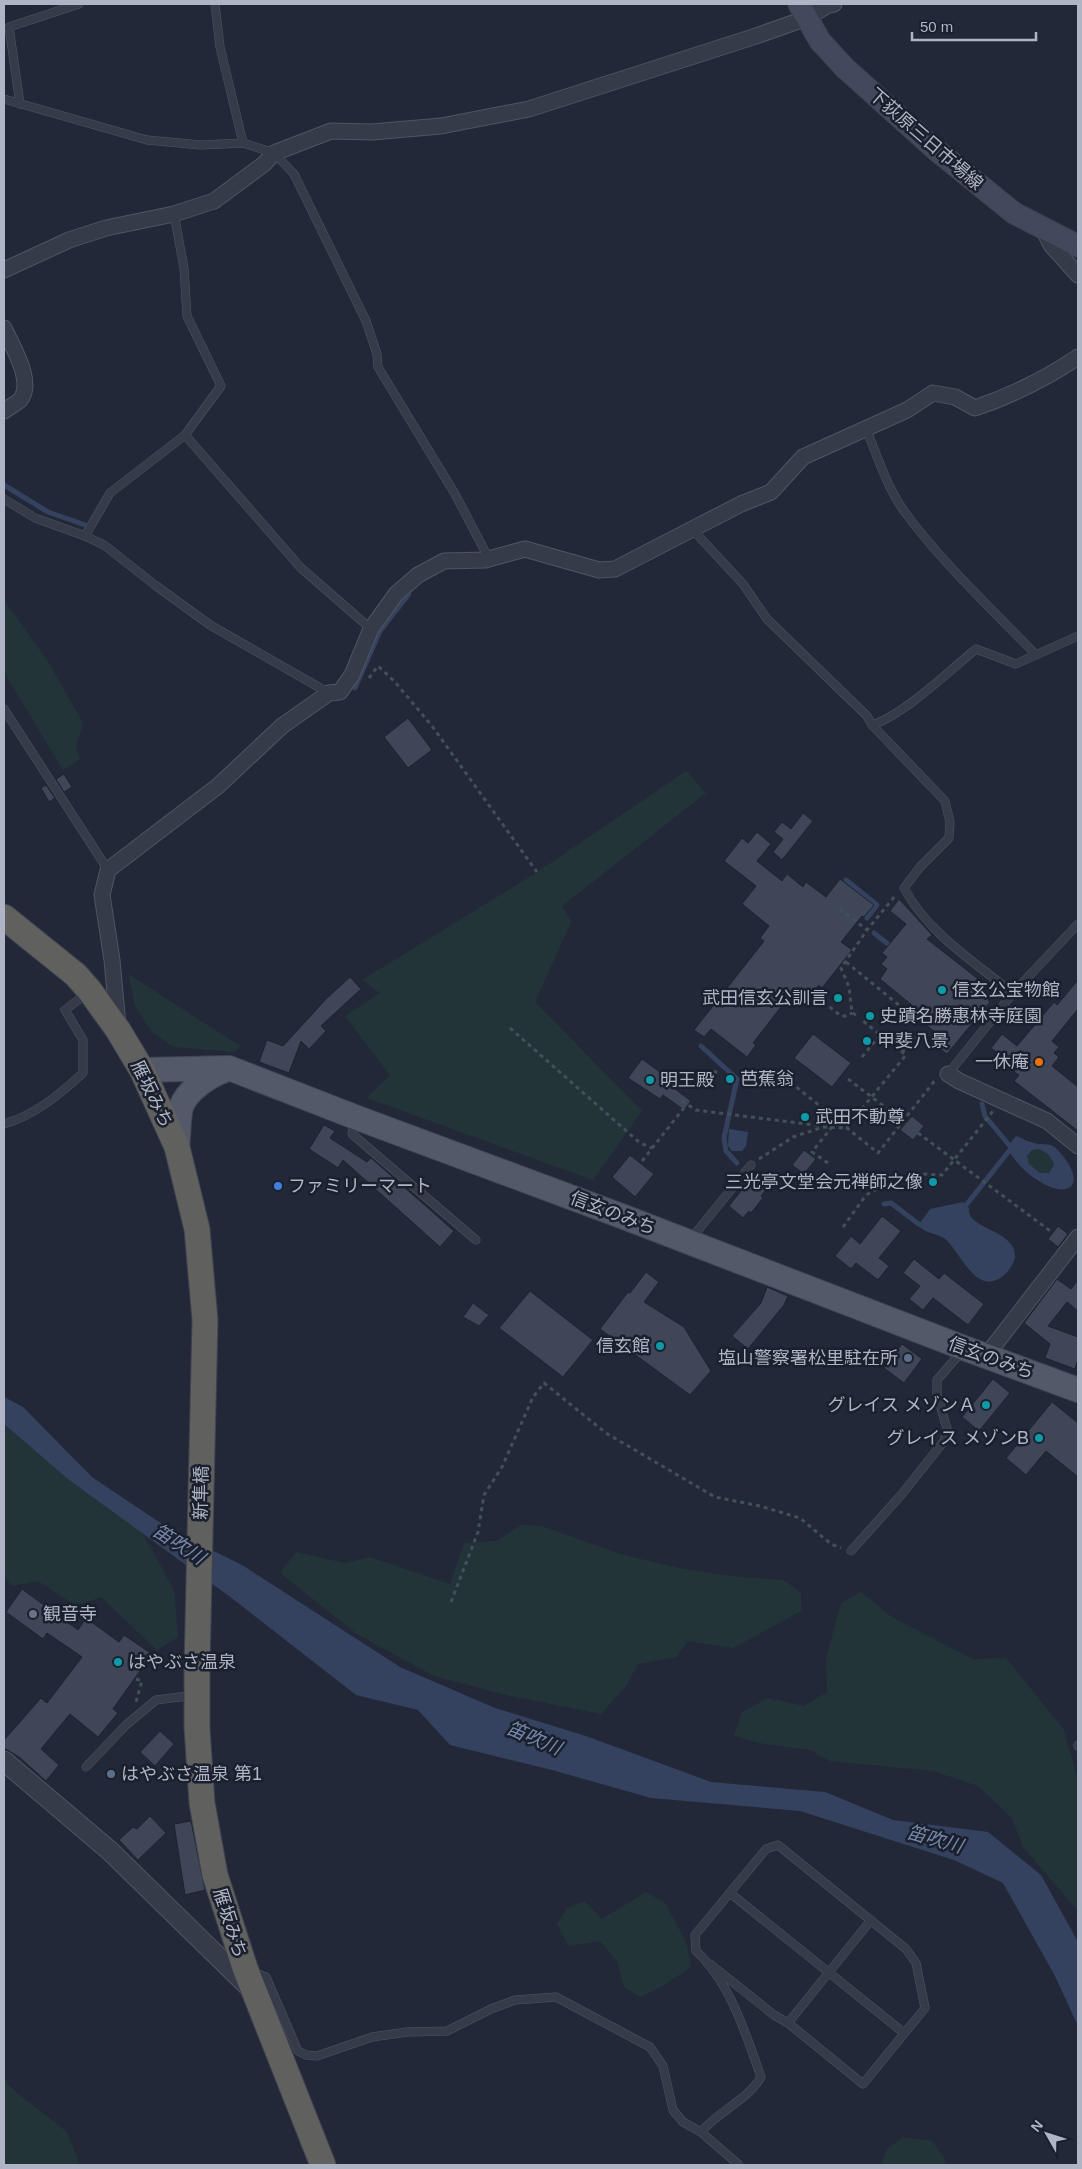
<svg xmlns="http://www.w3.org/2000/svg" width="1082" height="2169" viewBox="0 0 1082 2169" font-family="Helvetica,'Noto Sans JP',sans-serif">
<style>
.green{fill:#233439}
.water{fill:#35425f;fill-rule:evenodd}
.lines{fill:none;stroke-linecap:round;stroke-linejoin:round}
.stream{stroke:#35425f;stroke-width:5}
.building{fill:#3e4658;stroke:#1c222f}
.service-casing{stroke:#505563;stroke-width:9}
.minor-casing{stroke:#505563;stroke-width:17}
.tertiary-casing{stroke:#505563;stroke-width:21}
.secondary-casing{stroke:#3e4452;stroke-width:23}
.primary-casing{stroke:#3e4452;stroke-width:26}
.trunk-casing{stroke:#3d4250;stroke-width:27}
.path{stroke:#415157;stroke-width:3;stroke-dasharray:4 4;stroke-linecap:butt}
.service{stroke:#353b49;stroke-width:8}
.minor{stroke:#353b49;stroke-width:15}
.tertiary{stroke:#353b49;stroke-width:19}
.secondary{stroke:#43495c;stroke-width:21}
.primary{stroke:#535969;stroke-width:24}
.trunk{stroke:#60605e;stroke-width:25}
.culture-dot{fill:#0f9aa8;stroke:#1a202d;stroke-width:2}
.food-dot{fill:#e8710a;stroke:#1a202d;stroke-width:2}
.shop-dot{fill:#3f7fe0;stroke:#1a202d;stroke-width:2}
.service-dot{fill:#5c6f8a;stroke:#1a202d;stroke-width:2}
.worship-dot{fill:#6b7280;stroke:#1a202d;stroke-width:2}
.labels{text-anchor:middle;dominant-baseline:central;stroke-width:5;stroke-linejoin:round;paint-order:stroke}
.street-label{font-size:18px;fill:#b0b5c5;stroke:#1a202d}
.poi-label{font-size:18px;fill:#b0b5c5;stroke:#1a202d;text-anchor:start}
.water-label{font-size:19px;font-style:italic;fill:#7888ac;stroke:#1a202d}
</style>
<rect width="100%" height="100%" fill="#222838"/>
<g class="green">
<polygon points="4,600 49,663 83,723 76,747 80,759 63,770 4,672"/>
<polygon points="686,771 706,793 562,906 571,922 535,1002 642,1111 593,1180 367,1098 390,1075 345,1016 380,993 362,980 533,875"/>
<polygon points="128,974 240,1046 234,1052 173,1047 151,1031 135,1005"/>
<path d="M 1038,1149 C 1047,1152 1051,1156 1054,1165 L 1049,1173 L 1040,1173 L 1029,1164 L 1027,1156 L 1032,1150 Z"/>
<polygon points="4,1424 69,1480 143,1534 174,1590 178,1637 157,1650 101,1597 76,1606 38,1581 12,1586 4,1577"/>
<polygon points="521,1525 542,1526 620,1554 683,1569 738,1577 784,1580 801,1593 801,1611 733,1648 688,1641 676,1657 638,1664 626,1686 601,1714 506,1695 434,1676 357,1634 280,1573 296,1552 345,1563 370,1557 450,1584 464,1543 497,1541"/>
<polygon points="861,1592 893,1618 973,1659 1006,1658 1064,1730 1078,1781 1078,1911 1023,1847 1012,1818 978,1786 933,1771 830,1761 810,1750 759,1743 734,1736 742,1712 768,1698 804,1706 827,1692 826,1658 841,1603"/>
<polygon points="646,1892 665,1903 686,1942 691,1967 661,1987 640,1997 624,1987 617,1961 600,1941 569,1946 557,1924 567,1908 584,1901 602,1919"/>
<polygon points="4,2080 17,2093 67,2132 80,2165 4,2165"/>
<polygon points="903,2137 932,2141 945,2159 946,2165 881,2165 887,2149"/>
</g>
<g class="water">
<polygon points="729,1129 748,1132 746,1146 742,1151 732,1151 728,1146"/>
<path d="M 1016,1136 C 1022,1138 1028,1142 1034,1143 C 1040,1145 1047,1143 1053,1146 C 1062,1152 1082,1178 1070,1187 C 1053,1199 1010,1163 1008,1146 ZM 1038,1149 C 1047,1152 1051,1156 1054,1165 L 1049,1173 L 1040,1173 L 1029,1164 L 1027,1156 L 1032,1150 Z"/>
<path d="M 963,1202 L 969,1208 C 965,1229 1017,1230 1015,1257 C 1014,1264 1008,1272 1003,1276 C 976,1298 960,1250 944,1238 C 936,1233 927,1234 920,1227 L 920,1223 L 930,1209 Z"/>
<polygon points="4,1397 23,1407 92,1477 171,1530 242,1565 400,1667 495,1708 586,1736 711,1782 825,1792 893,1820 988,1832 1041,1875 1078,1942 1078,2026 1055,1976 1003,1883 954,1860 800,1811 651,1798 552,1770 450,1745 418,1710 356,1695 233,1599 69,1480 4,1424"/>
</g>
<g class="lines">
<g class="stream">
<polyline points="4,485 48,512 91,527"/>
<polyline points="355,688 380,631 409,594"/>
<polyline points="846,880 877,905 867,918"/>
<polyline points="874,933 893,948"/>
<polyline points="701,1046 737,1079 724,1138 726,1151 737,1163"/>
<polyline points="982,1104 985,1116 1009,1145"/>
<polyline points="884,1204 891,1203 920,1225"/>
<polyline points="967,1204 1009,1151"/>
</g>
</g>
<g class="building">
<polygon points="408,718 432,750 408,768 384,737"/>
<polygon points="64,774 72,787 64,792 56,779"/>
<polygon points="46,785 55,798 49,802 41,788"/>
<polygon points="803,813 813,821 782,860 773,852 783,839 774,832 782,822 791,829"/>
<polygon points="757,832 771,844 757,861 782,881 787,874 803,887 806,882 826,897 840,879 874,905 864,917 862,916 841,942 852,950 822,988 819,985 804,1003 798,999 795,1003 788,998 753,1043 756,1045 747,1057 711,1029 704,1037 694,1030 764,941 760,938 769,926 742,904 756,886 724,861 742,838 748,843"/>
<polygon points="899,899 932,935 927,939 982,982 979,985 992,996 988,1000 990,1002 947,1054 934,1044 940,1036 910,1012 914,1007 880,979 887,969 881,964 887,957 882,953 906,924 890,911"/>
<polygon points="350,977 361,989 321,1026 326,1031 309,1049 301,1041 289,1073 259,1062 267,1040 283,1046 326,999"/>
<polygon points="1078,980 1078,1009 1052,1041 1059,1047 1054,1053 1059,1057 1052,1066 1078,1087 1078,1131 1014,1081 1019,1075 1014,1072 1017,1068 991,1048 1002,1034 1017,1046 1054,1002 1057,1005"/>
<polygon points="813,1034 851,1063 832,1087 794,1058"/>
<polygon points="642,1059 671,1080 670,1085 691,1101 684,1110 663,1095 660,1099 628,1078"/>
<polygon points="912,1116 924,1126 913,1140 900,1130"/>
<polygon points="324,1125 335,1131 330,1138 367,1162 371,1158 454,1231 440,1247 343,1160 338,1168 309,1149"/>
<polygon points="804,1150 816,1159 804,1174 792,1165"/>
<polygon points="630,1155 654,1174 635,1197 612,1177"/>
<polygon points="751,1178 766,1190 761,1196 763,1198 751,1213 749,1211 743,1218 729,1206"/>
<polygon points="882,1216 901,1231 879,1258 889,1266 878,1280 856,1263 851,1269 835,1256 851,1236 860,1244"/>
<polygon points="1058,1226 1068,1234 1058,1247 1048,1239"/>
<polygon points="914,1259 939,1279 944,1273 984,1304 968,1325 933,1298 923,1310 909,1299 920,1286 903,1273"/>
<polygon points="646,1272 659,1282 644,1302 684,1327 711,1371 690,1395 600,1329 628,1292 630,1293"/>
<polygon points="1057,1279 1071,1289 1078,1280 1078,1311 1067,1302 1048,1326 1078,1337 1078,1359 1075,1369 1045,1358 1050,1344 1024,1323"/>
<polygon points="767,1287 788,1296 784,1305 748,1349 732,1336 761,1303"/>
<polygon points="530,1291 593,1340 563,1377 499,1328"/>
<polygon points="473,1303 489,1315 479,1326 463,1317"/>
<polygon points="902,1344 922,1359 904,1383 884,1368"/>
<polygon points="993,1379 1010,1393 979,1431 962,1417"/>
<polygon points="1052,1402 1078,1423 1078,1477 1046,1451 1026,1475 1006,1458"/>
<polygon points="22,1589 78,1630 86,1618 119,1642 124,1635 152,1654 113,1709 118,1713 98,1737 70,1714 41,1749 59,1765 46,1781 19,1757 4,1748 4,1740 41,1698 47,1703 82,1657 47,1633 43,1639 6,1612"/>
<polygon points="160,1731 174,1744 155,1766 140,1752"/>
<polygon points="150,1816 166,1833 138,1860 119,1840 133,1827 137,1829"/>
<polygon points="191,1821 205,1890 185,1895 174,1824"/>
</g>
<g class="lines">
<defs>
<g id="service">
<polyline points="215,4 220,47 243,143"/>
<polyline points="4,99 147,140 201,145 243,143 274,153 294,174 366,321 377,354 378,367 455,494 489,559"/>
<polyline points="20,104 9,27 79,4"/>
<path d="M 866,428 C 877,456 887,487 904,511 C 942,563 992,609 1036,655"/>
<polyline points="185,435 301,568 371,629"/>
<polyline points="4,499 35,518 85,536 104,545 155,585 210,625 329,693"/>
<path d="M 692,529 L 743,584 L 767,619 L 867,716 L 872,725 L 945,801 L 950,822 L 949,838 L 920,867 L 904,888 C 928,933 974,962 1013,993"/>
<polyline points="85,536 110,493 185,435 221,386 187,316 184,268 174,214"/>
<polyline points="4,709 108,870"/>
<path d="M 872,725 C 905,714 948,672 976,649 L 1016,664 L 1078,636"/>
<polyline points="948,1074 1013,993 1078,924"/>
<polyline points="355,1119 352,1134 476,1240"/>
<path d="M 4,1124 C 35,1115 59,1095 83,1073 L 83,1040 L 65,1010 L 86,994"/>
<polyline points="690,1240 751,1165"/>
<polyline points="851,1551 902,1494 944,1441 947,1429 937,1394 937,1380 963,1350"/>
<polyline points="1078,1745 1078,1746"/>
<polyline points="86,1767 126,1725 156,1700 195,1695"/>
<polyline points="730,1893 904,2033"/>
<path d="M 710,1964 L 774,2015 L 788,2023 L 863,2084 L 925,2008 L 916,1963 L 906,1949 L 778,1845 L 766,1849 L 695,1935 L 696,1951 C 730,1982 746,2034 761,2077 C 748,2100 718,2111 701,2132 L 739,2165"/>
<polyline points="253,1972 266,1977 298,2051 306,2055 317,2056 372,2037 407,2032 447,2031 491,2009 515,2000 556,1997 650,2047 663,2066 673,2110 683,2122 701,2132"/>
<polyline points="788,2023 871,1920"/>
</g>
<g id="minor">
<polyline points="1043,229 1051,245 1078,275"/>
<polyline points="4,270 69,240 106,228 174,214 214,201 264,164 274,153 331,131 372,132 441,126 529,109 756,36 807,18 828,5 834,4"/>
<path d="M 4,328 C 12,346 35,382 20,400 C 16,404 9,407 4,411"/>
<path d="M 118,1025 L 112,960 L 102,895 L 108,870 L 218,786 L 282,726 L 329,693 L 340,692 L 352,675 L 371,629 L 396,594 L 418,575 L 444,561 L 485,560 L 525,549 L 599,570 L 615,569 L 741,504 L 771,492 L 803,457 L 907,410 L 933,393 L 955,397 L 975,408 C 1010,396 1047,378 1078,357"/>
<polyline points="948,1074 959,1081 1047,1121 1078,1146"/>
<polyline points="986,1356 1078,1237"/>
</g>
<polyline id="tertiary" points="4,1761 110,1851 251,1989"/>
<polyline id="secondary" points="799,4 820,41 845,68 935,149 1014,213 1078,246"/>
<g id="primary">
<polyline points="142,1070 229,1068 355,1117 624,1217 964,1348 1078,1390"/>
<path d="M 177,1147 C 179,1135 178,1119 181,1107 C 187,1090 209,1076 225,1070"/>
</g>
<polyline id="trunk" points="4,917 76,975 90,991 118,1030 142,1070 177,1147 197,1229 205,1320 197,1667 197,1728 202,1803 215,1875 245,1968 323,2165"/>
</defs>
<use href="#service" class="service-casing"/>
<use href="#minor" class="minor-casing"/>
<use href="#tertiary" class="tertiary-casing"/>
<use href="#secondary" class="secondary-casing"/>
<use href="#primary" class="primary-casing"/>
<use href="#trunk" class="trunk-casing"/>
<g class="path">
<polyline points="369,678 378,666 395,682 432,726 537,872"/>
<polyline points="840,909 867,930"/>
<polyline points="846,962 905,1010"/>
<polyline points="817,997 841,1016 846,1016 852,1013"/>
<polyline points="856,1015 852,1013 849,987 841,968 867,930 895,896"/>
<polyline points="510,1028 640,1143 652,1148"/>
<polyline points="902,1052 918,1033"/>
<polyline points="862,1057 880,1035"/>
<polyline points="714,1071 717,1073"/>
<polyline points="784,1077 878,1153 936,1079"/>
<polyline points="848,1079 906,1123"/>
<polyline points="682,1101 696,1110 822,1126"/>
<polyline points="918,1133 1053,1233"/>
<polyline points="759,1159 793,1137 823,1127 846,1128 906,1055 863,1021"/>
<polyline points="642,1161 687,1104"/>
<polyline points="828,1163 812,1152 832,1127"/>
<polyline points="843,1227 866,1195 877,1189 909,1187 921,1174 942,1175 993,1111"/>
<polyline points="451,1602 478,1532 484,1495 502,1467 533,1397 544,1383 606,1433 715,1497 760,1506 800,1518 831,1544 841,1548"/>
<polyline points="136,1679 142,1681 136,1702"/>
</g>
<use href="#service" class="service"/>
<use href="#minor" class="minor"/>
<use href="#tertiary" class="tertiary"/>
<use href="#secondary" class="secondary"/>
<use href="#primary" class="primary"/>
<use href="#trunk" class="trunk"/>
</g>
<g class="culture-dot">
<circle cx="942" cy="990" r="5"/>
<circle cx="838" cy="998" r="5"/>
<circle cx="870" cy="1016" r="5"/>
<circle cx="867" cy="1041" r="5"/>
<circle cx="730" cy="1079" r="5"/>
<circle cx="650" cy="1080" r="5"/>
<circle cx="805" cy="1117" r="5"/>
<circle cx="933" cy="1182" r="5"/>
<circle cx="660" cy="1346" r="5"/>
<circle cx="986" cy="1405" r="5"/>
<circle cx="1039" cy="1438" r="5"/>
<circle cx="118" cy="1662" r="5"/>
</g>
<circle class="food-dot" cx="1039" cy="1062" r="5"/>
<circle class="shop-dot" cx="278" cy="1186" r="5"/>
<g class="service-dot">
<circle cx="908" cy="1358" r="5"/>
<circle cx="111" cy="1774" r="5"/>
</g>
<circle class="worship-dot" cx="33" cy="1614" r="5"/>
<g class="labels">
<g class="street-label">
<text transform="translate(926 139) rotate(41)">下荻原三日市場線</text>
<text transform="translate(152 1094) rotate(64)">雁坂みち</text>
<text transform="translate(613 1213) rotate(21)">信玄のみち</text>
<text transform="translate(991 1358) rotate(20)">信玄のみち</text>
<text transform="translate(201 1493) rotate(-89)">新隼橋</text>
<text transform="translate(230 1923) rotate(72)">雁坂みち</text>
</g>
<g class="poi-label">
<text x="952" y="990">信玄公宝物館</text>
<text x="828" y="998" text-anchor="end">武田信玄公訓言</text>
<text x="880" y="1016">史蹟名勝惠林寺庭園</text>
<text x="877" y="1041">甲斐八景</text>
<text x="1029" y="1062" text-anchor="end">一休庵</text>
<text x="740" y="1079">芭蕉翁</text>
<text x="660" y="1080">明王殿</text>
<text x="815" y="1117">武田不動尊</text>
<text x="923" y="1182" text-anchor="end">三光亭文堂会元禅師之像</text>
<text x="288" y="1186">ファミリーマート</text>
<text x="650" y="1346" text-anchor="end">信玄館</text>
<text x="898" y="1358" text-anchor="end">塩山警察署松里駐在所</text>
<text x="976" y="1405" text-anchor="end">グレイス メゾンＡ</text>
<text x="1029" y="1438" text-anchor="end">グレイス メゾンB</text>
<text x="43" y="1614">観音寺</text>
<text x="128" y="1662">はやぶさ温泉</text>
<text x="121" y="1774">はやぶさ温泉 第1</text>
</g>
<g class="water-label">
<text transform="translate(179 1544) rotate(33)">笛吹川</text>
<text transform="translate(534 1738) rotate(23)">笛吹川</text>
<text transform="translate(935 1839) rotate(16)">笛吹川</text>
</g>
</g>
<rect width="1082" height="2169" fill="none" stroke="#b0b5c5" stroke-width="10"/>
<g transform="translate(1047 2134) rotate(309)" stroke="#1a202d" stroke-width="4" paint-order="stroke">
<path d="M0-4L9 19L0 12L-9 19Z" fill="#b0b5c5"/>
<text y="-8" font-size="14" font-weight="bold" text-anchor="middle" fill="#b0b5c5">N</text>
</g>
<path d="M912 32v8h124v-8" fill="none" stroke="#b0b5c5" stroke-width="2.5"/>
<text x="920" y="32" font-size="15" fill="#b0b5c5" stroke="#1a202d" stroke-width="4" paint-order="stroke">50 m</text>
</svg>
